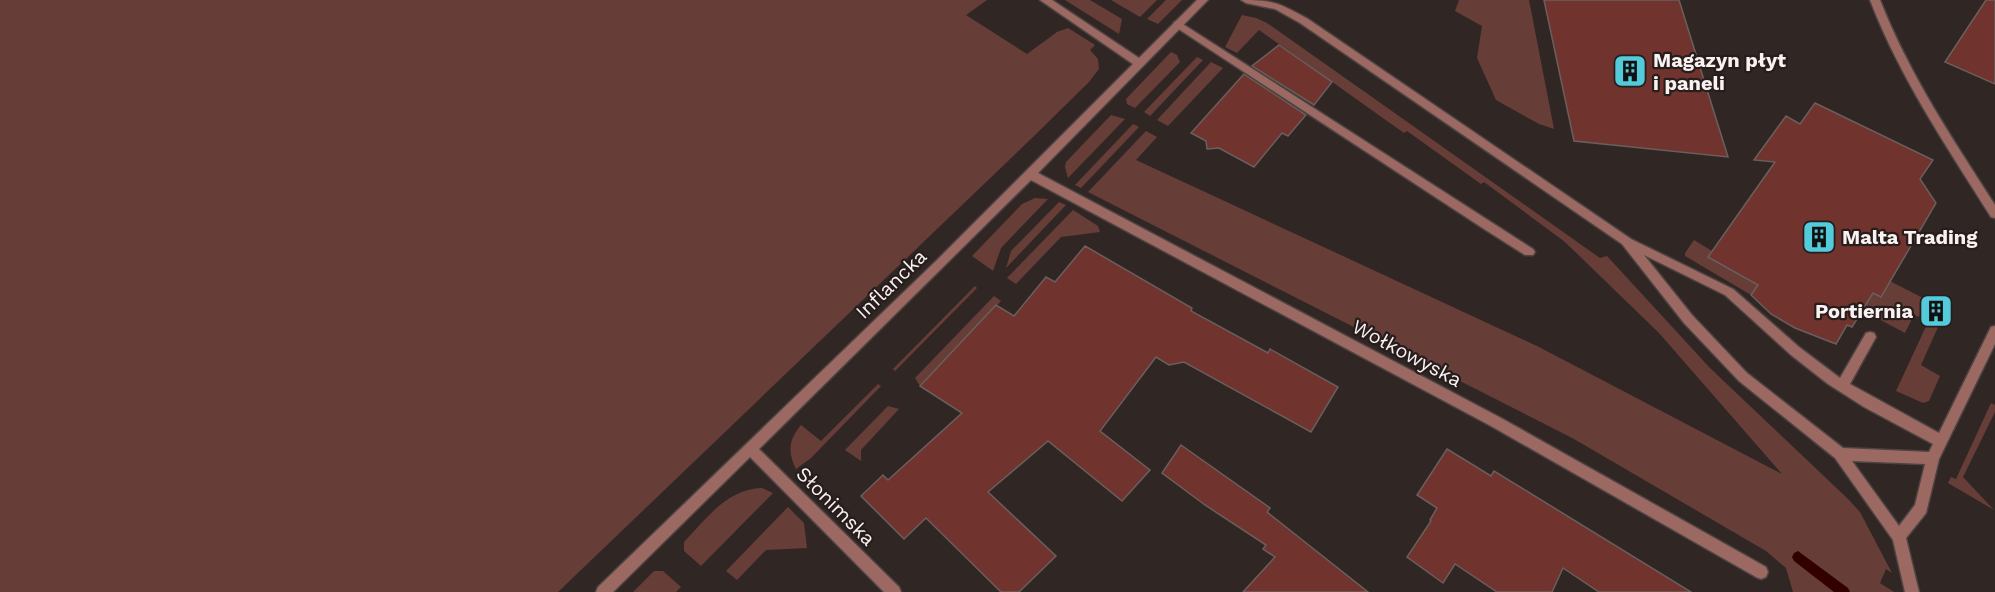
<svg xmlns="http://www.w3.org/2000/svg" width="1995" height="592" viewBox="0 0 1995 592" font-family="'Work Sans',sans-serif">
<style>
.green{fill:#673d38}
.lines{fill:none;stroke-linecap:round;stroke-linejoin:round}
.stream{fill:#300;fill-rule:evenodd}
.building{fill:#71332d;stroke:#6a5f5d;stroke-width:1.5}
.service-casing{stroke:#4c4342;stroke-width:3}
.minor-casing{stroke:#4c4342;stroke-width:3}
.service{fill:#9c6962;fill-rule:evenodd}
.minor{fill:#9c6962;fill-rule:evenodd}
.labels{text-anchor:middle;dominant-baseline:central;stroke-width:4.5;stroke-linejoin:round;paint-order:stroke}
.poi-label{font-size:20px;font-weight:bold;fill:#f9f2f1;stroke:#261d1c;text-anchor:start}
.street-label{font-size:20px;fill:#f9f2f1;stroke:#261d1c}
</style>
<rect width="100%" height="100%" fill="#302725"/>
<g class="green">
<polygon points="0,0 987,0 966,15 1027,54 1057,32 1068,28 1095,45 1090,50 1098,59 1099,69 1089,82 1032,138 558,592 0,592"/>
<polygon points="1065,0 1090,0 1122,19 1119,34"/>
<polygon points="1111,0 1157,0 1140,17"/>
<polygon points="1166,0 1182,0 1158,24 1147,19"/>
<polygon points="1459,0 1529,0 1554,129 1539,124 1496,100 1477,58 1482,26 1455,11"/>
<polygon points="1242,15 1256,18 1267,23 1600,258 1607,256 1709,367 1847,498 1860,512 1892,573 1886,569 1880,583 1894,592 1793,592 1786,568 1766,551 1574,439 1088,192 1146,131 1157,137 1136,160 1537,346 1782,474 1659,333 1565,242 1484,182 1481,184 1407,131 1404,133 1259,30 1237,53 1225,47"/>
<polygon points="1171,52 1177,55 1180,62 1135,108 1127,104 1126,99"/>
<polygon points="1197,57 1203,60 1150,116 1144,112"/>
<polygon points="1211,62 1223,68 1168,126 1157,120"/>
<polygon points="1111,115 1125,119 1068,178 1065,167 1066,162"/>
<polygon points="1133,124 1139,127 1081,188 1075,185"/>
<polygon points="1035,198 1048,199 1001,248 993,271 972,256 1022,204"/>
<polygon points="1059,202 1066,205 1006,268 1011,251"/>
<polygon points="1073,210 1098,226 1100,232 1061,237 1016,284 1007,278"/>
<polygon points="1694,240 1712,251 1708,257 1758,285 1751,295 1685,256 1685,253"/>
<polygon points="1882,277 1927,300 1919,317 1914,315 1905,333 1862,310"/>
<polygon points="975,286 977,288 895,371 893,369"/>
<polygon points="994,296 1001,301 920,386 915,378"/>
<polygon points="1928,322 1938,327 1921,365 1940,376 1929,401 1923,403 1896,391"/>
<path d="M 878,384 L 881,386 L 811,458 L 796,469 C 788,452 788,441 801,425 L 821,441 Z"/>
<polygon points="1991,403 1995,405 1995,412 1963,477 1994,510 1948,483 1951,477 1956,479"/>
<polygon points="888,406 899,409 861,450 861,461 845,450"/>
<path d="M 762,488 L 773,493 L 701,566 L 684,551 L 684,542 C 707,518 727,489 762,488 Z"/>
<polygon points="788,507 804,523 807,548 766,550 737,580 726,571"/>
<polygon points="654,571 663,571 681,587 676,592 633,592"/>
</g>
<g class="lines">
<polygon class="stream" points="1798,551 1848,588 1850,592 1834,592 1794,561 1792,557 1794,553"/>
</g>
<g class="building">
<polygon points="1544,0 1679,0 1728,157 1574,141"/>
<polygon points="1986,0 1995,0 1995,84 1945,62"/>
<polygon points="1279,45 1332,82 1314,105 1252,66"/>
<polygon points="1244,74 1306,115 1288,136 1282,133 1254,167 1219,148 1207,149 1206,141 1191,133"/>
<polygon points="1815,103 1933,160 1920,179 1936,203 1881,297 1873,293 1852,327 1847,325 1836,344 1795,328 1771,314 1751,295 1758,285 1708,257 1775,162 1754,160 1786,116 1800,124"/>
<polygon points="1085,246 1192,308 1191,311 1268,353 1270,349 1338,387 1311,432 1184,362 1169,365 1156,357 1100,431 1150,470 1122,501 1048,441 988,492 1056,556 1019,592 1001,592 926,518 904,539 861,496 883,475 888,480 962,413 920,386 996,305 1014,316 1046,277 1055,282"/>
<polygon points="1181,445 1270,508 1267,512 1368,592 1243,592 1275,557 1263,549 1266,545 1205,505 1162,473"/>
<polygon points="1447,449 1491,476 1494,471 1691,592 1599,592 1563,568 1552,592 1497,592 1455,564 1443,583 1407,557 1431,521 1430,520 1437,508 1417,495"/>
</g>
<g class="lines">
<defs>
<g id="service">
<path d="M 1241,0 C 1274,0 1279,3 1308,19 L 1631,239 L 1733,289 L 1799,347 L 1840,378 L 1866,333 L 1870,332 L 1874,333 L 1876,337 L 1850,384 L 1939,433 L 1991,327 L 1995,326 L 1995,344 L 1939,459 L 1926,513 L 1906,538 L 1919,592 L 1905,592 L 1893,540 L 1835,458 L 1739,381 L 1684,323 L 1622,244 L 1300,23 L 1275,9 L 1246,3 ZM 1644,255 L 1725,295 L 1791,355 L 1828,384 L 1864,407 L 1933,444 L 1929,452 L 1843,448 L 1747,373 L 1692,315 ZM 1852,461 L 1925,464 L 1915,505 L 1899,526 Z"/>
<path d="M 1870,0 L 1880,0 C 1909,74 1952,138 1995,205 L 1995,218 L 1991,217 C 1947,147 1900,78 1870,0 Z"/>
<polygon points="1178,21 1533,249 1535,252 1533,255 1525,255 1481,227 1174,26 1174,22"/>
</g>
<polygon id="minor" points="1040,0 1052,0 1139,58 1197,0 1208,0 1038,173 1501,418 1766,567 1768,572 1766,577 1761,579 1756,577 1491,426 1031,180 759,449 899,587 901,592 884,592 750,457 613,592 596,592 598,587 936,261 1133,64"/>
</defs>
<use href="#service" class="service-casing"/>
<use href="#minor" class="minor-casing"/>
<use href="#service" class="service"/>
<use href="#minor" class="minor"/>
</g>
<defs>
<symbol id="building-square" viewBox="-11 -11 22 22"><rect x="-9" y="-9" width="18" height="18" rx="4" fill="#53cbdb" stroke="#261d1c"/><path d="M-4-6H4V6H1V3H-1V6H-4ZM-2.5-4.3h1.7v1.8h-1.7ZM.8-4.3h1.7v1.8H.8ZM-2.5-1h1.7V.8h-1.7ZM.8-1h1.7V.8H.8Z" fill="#111"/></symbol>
</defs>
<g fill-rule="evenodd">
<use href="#building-square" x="1611" y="52" width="38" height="38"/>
<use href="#building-square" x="1800" y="218" width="38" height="38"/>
<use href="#building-square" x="1917" y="292" width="38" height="38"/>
</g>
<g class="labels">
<g class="poi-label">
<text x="1653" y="60">Magazyn płyt<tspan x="1653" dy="23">i paneli</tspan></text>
<text x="1842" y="237">Malta Trading</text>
<text x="1913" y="311" text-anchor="end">Portiernia</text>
</g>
<g class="street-label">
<text transform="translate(891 284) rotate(-44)">Inflancka</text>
<text transform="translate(1407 353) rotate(28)">Wołkowyska</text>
<text transform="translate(836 506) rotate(45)">Słonimska</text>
</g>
</g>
</svg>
